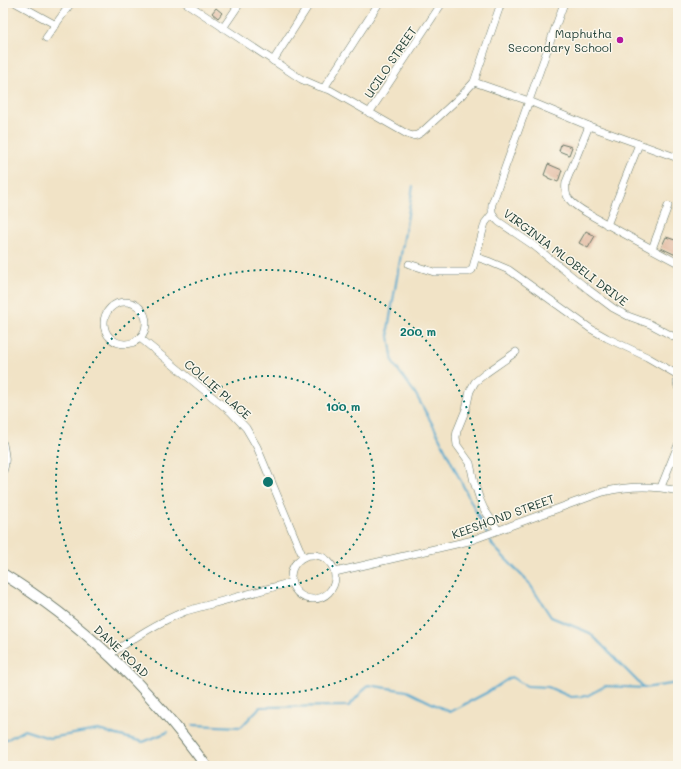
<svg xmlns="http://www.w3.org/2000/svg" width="681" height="769" viewBox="0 0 681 769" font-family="Mali,sans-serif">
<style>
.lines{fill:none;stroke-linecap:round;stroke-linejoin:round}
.stream{stroke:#52a7ce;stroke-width:2}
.building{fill:#dfb298}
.street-casing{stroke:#687767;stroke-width:8}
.secondary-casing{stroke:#687767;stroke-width:12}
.street{stroke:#fff;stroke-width:7}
.secondary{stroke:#fff;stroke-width:10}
.ring{fill:none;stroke:#0f766e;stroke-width:2;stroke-dasharray:2 4}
.poi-dot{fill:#b5179e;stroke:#fbf7ec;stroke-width:1.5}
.labels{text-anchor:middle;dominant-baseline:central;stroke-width:3;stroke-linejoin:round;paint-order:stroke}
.poi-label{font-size:12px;fill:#1f3d34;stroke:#fbf7ec;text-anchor:end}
.street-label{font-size:12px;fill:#1f3d34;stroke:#fbf7ec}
.centre{fill:#0f766e;stroke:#fbf7ec;stroke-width:2}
.ring-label{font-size:12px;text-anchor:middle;font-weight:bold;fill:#0f766e;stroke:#fbf7ec;stroke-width:3;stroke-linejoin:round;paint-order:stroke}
</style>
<rect width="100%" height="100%" fill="#fbf7ec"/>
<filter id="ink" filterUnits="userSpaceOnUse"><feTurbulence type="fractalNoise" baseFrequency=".025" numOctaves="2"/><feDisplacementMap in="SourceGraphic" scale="8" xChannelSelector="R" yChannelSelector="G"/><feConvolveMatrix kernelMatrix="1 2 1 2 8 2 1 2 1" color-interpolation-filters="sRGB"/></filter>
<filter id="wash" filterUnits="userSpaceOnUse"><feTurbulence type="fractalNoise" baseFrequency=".012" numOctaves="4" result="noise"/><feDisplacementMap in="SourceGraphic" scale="16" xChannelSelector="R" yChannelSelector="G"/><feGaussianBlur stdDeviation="0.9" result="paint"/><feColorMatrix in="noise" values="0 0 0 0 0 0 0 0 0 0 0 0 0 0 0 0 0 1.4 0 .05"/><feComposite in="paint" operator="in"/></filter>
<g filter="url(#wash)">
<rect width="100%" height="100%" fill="#f1e3c6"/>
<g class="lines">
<g class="stream">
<polyline points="413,186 388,329 393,363 415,393 435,429 493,546 529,583 551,617 590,633 644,688 678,683"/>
<polyline points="193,725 241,727 260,707 349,706 368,685 407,691 450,712 488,692 511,677 527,686 548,687 571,697 587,696 605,686 644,688"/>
<polyline points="3,739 8,739 24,730 49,738 98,730 143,742 168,732"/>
</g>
</g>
<g id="blocks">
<g class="building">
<polygon points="216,8 222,13 218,18 212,13"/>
<polygon points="561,144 572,147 569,155 559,151"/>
<polygon points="548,164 562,170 558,182 548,178 548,177 544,175"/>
<polygon points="586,231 595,236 588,248 579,243"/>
<polygon points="666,237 678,241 678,256 661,248"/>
</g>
</g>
</g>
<g filter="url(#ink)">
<use href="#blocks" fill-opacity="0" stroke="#687767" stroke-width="1"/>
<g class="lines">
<defs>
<g id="street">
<polyline points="16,3 56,25"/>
<polyline points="186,3 301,79 317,86 330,90 407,134 412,136 417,135 422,132 462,95 474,82 501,3"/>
<path d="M 564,3 L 492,204 C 491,213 493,217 499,222 L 533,245 L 589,290 L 613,308 L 628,316 L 650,324 L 678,339"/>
<polyline points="223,28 240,3"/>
<polyline points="46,38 71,3"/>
<polyline points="273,61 310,3"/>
<polyline points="474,82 529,101 589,126 678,158"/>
<polyline points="324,88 379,3"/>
<polyline points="369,113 442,3"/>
<path d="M 589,126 L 566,182 C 565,189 565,194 569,199 C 575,207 586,212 594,217 C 622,233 650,248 678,263"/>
<polyline points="607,225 639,144"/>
<polyline points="652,249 668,206"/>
<polyline points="476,257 488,261 509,270 591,329 607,338 647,357 678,375"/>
<polyline points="409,264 434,272 468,272 472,270 473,267 485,223 492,214"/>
<circle cx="125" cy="323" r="21"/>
<polyline points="140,338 231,412 246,428 257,447 303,557"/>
<polyline points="678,376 677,383 678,387"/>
<path d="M 3,444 C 5,455 7,461 3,472"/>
<polyline points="661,487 678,445"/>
<polyline points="498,530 484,509 480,500 474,482 470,463 457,445 456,437 457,431 466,409 470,391 475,382 486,373 516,352"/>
<circle cx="313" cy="577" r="22"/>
<path d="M 335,572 L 469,541 L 603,492 C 628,486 652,485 678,491"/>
<path d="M 109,655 C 134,638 158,622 186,611 L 292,582"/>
</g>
<path id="secondary" d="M 3,574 C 83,623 151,690 206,766"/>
</defs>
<use href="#street" class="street-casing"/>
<use href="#secondary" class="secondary-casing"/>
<use href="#street" class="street"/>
<use href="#secondary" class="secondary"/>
</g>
</g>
<g class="ring">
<circle cx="268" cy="482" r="106"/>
<circle cx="268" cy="482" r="212"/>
</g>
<circle class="poi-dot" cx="620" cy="40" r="4"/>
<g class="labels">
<g class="poi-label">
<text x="612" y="33">Maphutha<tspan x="612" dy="14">Secondary School</tspan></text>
</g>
<g class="street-label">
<text transform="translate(390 62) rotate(-56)">UCILO STREET</text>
<text transform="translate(566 257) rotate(37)">VIRGINIA MLOBELI DRIVE</text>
<text transform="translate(218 389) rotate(41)">COLLIE PLACE</text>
<text transform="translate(503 516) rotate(-20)">KEESHOND STREET</text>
<text transform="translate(122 651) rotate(43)">DANE ROAD</text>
</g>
</g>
<circle cx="268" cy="482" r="6" class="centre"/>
<g class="ring-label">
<text x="418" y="336">200 m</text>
<text x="343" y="411">100 m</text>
</g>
<rect width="681" height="769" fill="none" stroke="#fbf7ec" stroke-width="16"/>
</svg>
